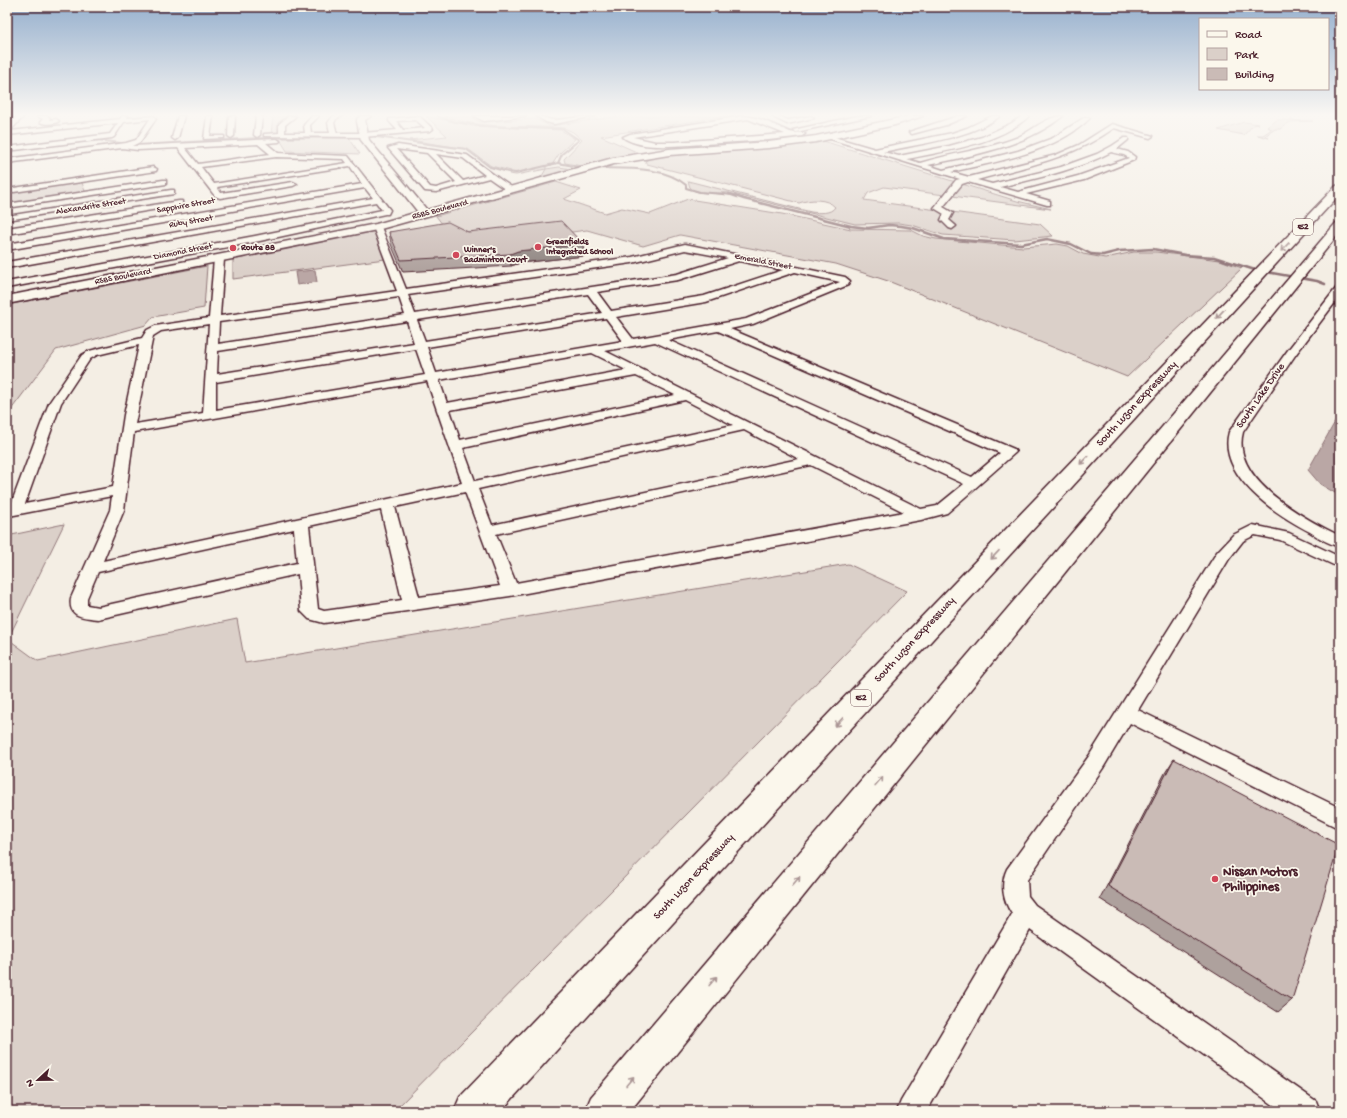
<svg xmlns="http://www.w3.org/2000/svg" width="1347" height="1118" viewBox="0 0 1347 1118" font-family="'Gochi Hand',sans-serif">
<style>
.green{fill:#dbd0c9;stroke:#92787a}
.water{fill:#baa7a5;stroke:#8d7174}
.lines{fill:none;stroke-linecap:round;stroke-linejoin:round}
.stream-far1{stroke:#8d7174;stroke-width:2}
.stream{stroke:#8d7174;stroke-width:2.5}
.street-casing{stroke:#4a1f2b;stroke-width:3}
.secondary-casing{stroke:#4a1f2b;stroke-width:3}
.highway-casing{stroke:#4a1f2b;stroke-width:3}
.street{fill:#fbf7ec;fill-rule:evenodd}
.secondary{fill:#fbf7ec;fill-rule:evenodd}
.highway{fill:#fbf7ec;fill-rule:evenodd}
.wall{fill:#aea19d;stroke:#4a1f2b}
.shaded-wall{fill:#8d837f;stroke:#4a1f2b}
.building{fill:#cabbb6;stroke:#4a1f2b}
.oneway{stroke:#ab9695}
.poi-dot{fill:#d1495b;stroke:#fbf7ec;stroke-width:1.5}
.labels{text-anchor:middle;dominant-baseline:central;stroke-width:3.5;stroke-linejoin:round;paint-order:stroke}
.far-street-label{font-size:9px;fill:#4a1f2b;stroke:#fbf7ec}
.far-poi-label{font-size:9px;font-weight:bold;fill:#4a1f2b;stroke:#fbf7ec;text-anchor:start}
.shield{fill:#fbf7ec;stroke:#7f6065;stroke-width:1}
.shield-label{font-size:10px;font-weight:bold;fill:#4a1f2b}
.street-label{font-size:11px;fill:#4a1f2b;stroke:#fbf7ec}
.near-poi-label{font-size:13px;font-weight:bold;fill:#4a1f2b;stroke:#fbf7ec;text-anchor:start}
</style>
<rect width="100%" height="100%" fill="#f4eee4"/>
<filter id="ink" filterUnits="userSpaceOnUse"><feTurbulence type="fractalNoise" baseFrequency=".025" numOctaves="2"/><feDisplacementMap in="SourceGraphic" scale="8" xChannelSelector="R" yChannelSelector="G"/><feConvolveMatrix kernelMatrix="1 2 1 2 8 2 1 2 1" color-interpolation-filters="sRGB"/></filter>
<g filter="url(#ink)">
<g class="green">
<polygon points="273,116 289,116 280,124 279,133 271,134"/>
<polygon points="426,116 473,126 561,130 575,139 559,154 552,165 546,166 546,169 559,167 578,170 533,182 542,176 546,169 516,175 509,174 511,171 491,166 468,149 409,140 447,136"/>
<path d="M 444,116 L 471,116 L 476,120 L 481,122 L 535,119 L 550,126 L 621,116 L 726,116 L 601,136 L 641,154 L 587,167 L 565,163 L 564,159 L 582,140 L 573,132 L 564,128 C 526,125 480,130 444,116 Z"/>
<polygon points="1277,120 1280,120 1313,121 1290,122 1280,129 1275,129 1265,136 1269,138 1257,135 1263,135 1272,129 1267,127"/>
<polygon points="1244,122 1259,124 1253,125 1244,135 1218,130"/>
<polygon points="279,138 349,138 360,154 287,151"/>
<path d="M 820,140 L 1017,201 L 1051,209 L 884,187 L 868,193 L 864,200 L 1040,224 L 1053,236 L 1015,240 L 943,235 L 912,225 L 898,223 L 855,224 L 729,193 C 721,192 694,196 690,187 C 689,186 689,183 688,181 L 811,212 C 819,213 831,214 835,207 C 827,198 810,199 799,203 L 647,164 L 645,161 C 667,150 720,152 747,150 C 772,148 796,144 820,140 Z"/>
<polygon points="81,180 86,194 7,206 7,191"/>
<polygon points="556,182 581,190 564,199 605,213 622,208 650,214 688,199 782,214 851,229 911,230 923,236 936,239 1023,247 1057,244 1068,246 1083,254 1105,258 1134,252 1156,252 1220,260 1242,268 1127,377 888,281 836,264 680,235 643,246 587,230 497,242 450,234 436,216"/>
<polygon points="374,230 385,259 233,279 233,260"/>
<polygon points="207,266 204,308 153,317 146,325 56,350 7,415 7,305"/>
<polygon points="64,524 8,639 38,661 237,619 245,663 848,564 907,591 394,1111 7,1111 7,536"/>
</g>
<g class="water">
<polygon points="315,270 317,282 297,285 295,272"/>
<polygon points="1340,413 1340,496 1320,484 1308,470"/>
</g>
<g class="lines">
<g class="stream-far1">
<polyline points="437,116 456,122 484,126 563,129 579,140 562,154 558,163 584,168"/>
<polyline points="376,137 466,149 490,167 508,172 516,173 558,163"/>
<polyline points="7,151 97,140 137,145 257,138 351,137"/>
<path d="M 594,168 C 622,169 663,165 686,185 L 686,188 L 700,192 L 733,195"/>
</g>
<polyline class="stream" points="729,194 744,199 851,226 868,228 889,225 901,226 913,228 944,239 1021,244 1047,239 1071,244 1091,254 1103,255 1119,251 1153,249 1185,255 1214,257 1255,270 1317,281 1325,284"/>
<defs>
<g id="street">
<path d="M 17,116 L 24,116 L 10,131 L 120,119 L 122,116 L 128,116 L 127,118 L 154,116 L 156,119 L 140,142 L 132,146 L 277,139 L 280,141 L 279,142 L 266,143 L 278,153 L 348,156 L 390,210 L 388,214 L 385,214 L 255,242 L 7,288 L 7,282 L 255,236 L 382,210 L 376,202 L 7,268 L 7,262 L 373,198 L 365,188 L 7,250 L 7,244 L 362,184 L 350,166 L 217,187 L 221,193 L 293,182 L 297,184 L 293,186 L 220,198 L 215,196 L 178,148 L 138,150 L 122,148 L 7,163 L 7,159 L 126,143 L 136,140 L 150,119 L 124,122 L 114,137 L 112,138 L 7,151 L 7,147 L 110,134 L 118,123 L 7,135 L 7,127 ZM 258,144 L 270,154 L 198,164 L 185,148 ZM 276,157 L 344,159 L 347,163 L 214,184 L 201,167 Z"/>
<path d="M 37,116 L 47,116 L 50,118 L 49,120 L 56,119 L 59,121 C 55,124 44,125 40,122 L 43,119 Z"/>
<polygon points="178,116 184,116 178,138 175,140 172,138"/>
<polygon points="207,116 213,116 210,136 224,136 224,138 204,139"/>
<polygon points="229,116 235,116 234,136 231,138 228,136"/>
<polygon points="256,116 262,116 260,135 257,137 254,135"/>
<path d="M 289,116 L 296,116 L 285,125 L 285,133 L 305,133 L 304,125 L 312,116 L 319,116 L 310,125 L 311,133 L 330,133 L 328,123 L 333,116 L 342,116 L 336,119 L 334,123 L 337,133 L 363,133 L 397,130 L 389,121 L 389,119 L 419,116 L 433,129 L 430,131 L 363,137 L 264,136 L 264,134 L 279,133 L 279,124 ZM 416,120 L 425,128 L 403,130 L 396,121 Z"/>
<polygon points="474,116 526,116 484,121"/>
<path d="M 536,116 C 543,116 549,120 555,120 C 569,119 581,116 595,116 L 554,124 L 546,122 Z"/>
<path d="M 742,116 C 759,116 775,126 790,132 C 795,134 801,131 805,134 L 802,136 C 769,141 737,142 704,144 C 683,145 640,151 623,137 L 630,134 ZM 748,119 L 785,134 L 674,142 L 655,142 L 633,137 Z"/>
<polygon points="771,116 779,116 788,120 811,116 814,118 787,124"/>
<polygon points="857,116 871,116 796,132 793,130"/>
<polygon points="958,116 967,116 946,125 912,134 909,132"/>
<path d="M 992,116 L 1000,116 C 972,138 918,144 883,152 L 899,156 L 949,146 L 982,137 L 1012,123 L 1022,116 L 1029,116 C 1000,144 945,151 907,159 L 920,163 C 952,153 985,150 1016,138 C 1031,132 1046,116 1063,116 C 1025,147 974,155 928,165 L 943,170 L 1018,151 L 1053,138 L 1085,117 L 1090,118 C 1057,152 995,162 951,172 L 969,177 L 1056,155 L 1079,145 L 1112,124 L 1153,136 L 1150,138 L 1114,128 C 1071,159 1027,166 977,180 L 992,184 L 1061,167 L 1097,154 L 1112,146 L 1124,138 L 1128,138 L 1128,140 L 1117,149 L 1128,152 L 1135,157 L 1134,160 L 1084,180 L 1026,194 L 1050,201 L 1050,205 L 1047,205 L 968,182 L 962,184 L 943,207 L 953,213 L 949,220 L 956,226 L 952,229 L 949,228 L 941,220 L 944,214 L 934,208 L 956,180 L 960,179 L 824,137 L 827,135 L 875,149 L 952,133 L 967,128 ZM 1111,152 L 1124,155 L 1129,158 L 1078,176 L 1018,192 L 1000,187 C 1038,178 1077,170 1111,152 Z"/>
<path d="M 398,145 L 467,155 L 501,180 L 516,190 L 512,192 L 509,192 L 489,178 L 436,192 L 425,191 L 388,148 ZM 396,149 L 427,153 L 456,182 L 436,188 L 430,187 ZM 436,154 L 463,158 L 485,175 L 463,181 Z"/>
<polygon points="153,167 157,169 156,171 7,193 7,189"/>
<polygon points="163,180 166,180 166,184 7,208 7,204"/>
<polygon points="171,190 174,190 174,194 7,220 7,216"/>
<polygon points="179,201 182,201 182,205 7,234 7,228"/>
<path d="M 377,224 L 381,227 L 406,289 L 632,257 L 685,244 L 845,277 L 850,281 L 848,285 L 753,324 L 730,329 L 1014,449 L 1016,452 L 947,513 L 921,520 L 510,596 L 324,623 L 309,619 L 301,611 L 298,574 L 98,619 C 83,617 68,618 71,598 L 110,510 L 112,496 L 9,516 L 7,516 L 7,508 L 10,507 L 49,403 L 82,355 L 89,351 L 142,338 L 147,330 L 155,326 L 209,318 L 214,259 L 219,256 L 224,259 L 220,316 L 397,291 L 373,227 ZM 685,250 L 728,258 L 677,274 L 415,314 L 408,295 L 632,263 ZM 739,261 L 783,270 L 704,296 L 611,311 L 597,292 L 678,280 ZM 795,272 L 840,282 L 746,319 L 633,339 L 616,317 L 706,302 ZM 588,294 L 602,313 L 425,341 L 417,320 ZM 399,297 L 405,315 L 218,344 L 219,322 ZM 606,318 L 623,341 L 436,373 L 427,347 ZM 407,321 L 414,343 L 217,374 L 218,351 ZM 209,324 L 203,413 L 135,424 L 153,336 L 161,331 ZM 718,331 L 1000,453 L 972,477 L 668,340 ZM 655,342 L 964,484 L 937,506 L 921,509 L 605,351 ZM 139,345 L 124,415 L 113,487 L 25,504 L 61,403 L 90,359 L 97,355 ZM 416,349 L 425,375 L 216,410 L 216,382 ZM 592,353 L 626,370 L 447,403 L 439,380 ZM 636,376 L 675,395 L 460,440 L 450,410 ZM 427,381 L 462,483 L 103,561 L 124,510 L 134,432 ZM 685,400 L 733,425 L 475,481 L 463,448 ZM 744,430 L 799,459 L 492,525 L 478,489 ZM 811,465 L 904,512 L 516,583 L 496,534 ZM 465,492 L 500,586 L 419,597 L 395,507 ZM 381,510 L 402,600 L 324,611 L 318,609 L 309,526 ZM 294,529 L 297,563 L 98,607 L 87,605 L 87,598 L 98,572 Z"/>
<path d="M 1340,286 L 1340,296 L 1296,354 L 1243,432 C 1230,480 1305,519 1340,536 L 1340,547 C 1329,544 1319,538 1310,532 C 1277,515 1217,476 1229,432 L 1288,350 L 1337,287 Z"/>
<path d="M 1253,525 L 1289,533 L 1340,557 L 1340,568 L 1280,540 L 1255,535 L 1243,541 L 1229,559 L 1138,710 L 1340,808 L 1340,829 L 1130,723 L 1103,768 L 1027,880 L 1028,896 L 1035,905 L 1316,1101 L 1320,1111 L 1282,1111 L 1030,930 L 927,1111 L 897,1111 L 901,1101 L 1012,914 C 1003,901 1000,884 1007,869 L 1089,756 L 1217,552 L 1233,535 Z"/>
</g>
<polygon id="secondary" points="360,116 371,116 365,120 369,140 427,210 613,158 669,149 769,142 816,136 909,116 923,116 895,125 816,142 769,148 669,155 614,164 377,230 7,304 7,296 376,224 418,212 361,140 357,122 357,119"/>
<g id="highway">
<polygon points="1340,185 1340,194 501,1111 454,1111 460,1097 1336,186"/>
<polygon points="1340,222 1340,232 630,1111 585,1111 591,1097 1336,223"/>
</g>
</defs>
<use href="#street" class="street-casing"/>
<use href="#secondary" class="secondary-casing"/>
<use href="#highway" class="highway-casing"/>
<use href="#street" class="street"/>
<use href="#secondary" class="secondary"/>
<use href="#highway" class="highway"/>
</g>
<g class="wall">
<polygon points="389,232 468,232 583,244 584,256 520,263 511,266 403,272 391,244"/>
<polygon points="1174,759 1292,1000 1278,1012 1100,899 1165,773"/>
</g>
<polygon class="shaded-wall" points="583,244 584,256 520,263 511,266 510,254 518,251"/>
<g class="building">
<polygon points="561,221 583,244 518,251 510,254 401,260 389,232 448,222 468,232"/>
<polygon points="1174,759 1339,845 1292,1000 1108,886"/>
</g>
<defs><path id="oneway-shaft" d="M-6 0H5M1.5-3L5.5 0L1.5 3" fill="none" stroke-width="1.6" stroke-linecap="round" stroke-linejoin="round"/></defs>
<g class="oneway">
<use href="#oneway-shaft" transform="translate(1285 247) rotate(133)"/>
<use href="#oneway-shaft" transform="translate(1220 314) rotate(133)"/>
<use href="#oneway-shaft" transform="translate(1084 460) rotate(133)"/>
<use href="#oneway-shaft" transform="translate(995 555) rotate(133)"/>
<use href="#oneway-shaft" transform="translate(839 722) rotate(133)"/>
<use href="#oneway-shaft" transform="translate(879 781) rotate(-50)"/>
<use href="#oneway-shaft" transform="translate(796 881) rotate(-50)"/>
<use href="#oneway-shaft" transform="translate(713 981) rotate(-50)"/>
<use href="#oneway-shaft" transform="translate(630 1081) rotate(-50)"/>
</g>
</g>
<linearGradient id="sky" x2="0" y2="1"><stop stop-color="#95afcd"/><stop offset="0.42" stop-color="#faf7f3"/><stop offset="1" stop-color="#faf7f3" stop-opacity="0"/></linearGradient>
<rect width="1347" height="273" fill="url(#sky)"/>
<g class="poi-dot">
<circle cx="538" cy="247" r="4"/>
<circle cx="233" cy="248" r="4"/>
<circle cx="456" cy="255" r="4"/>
<circle cx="1215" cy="879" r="4"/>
</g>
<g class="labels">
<g class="far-street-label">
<text transform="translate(186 206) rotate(-10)">Sapphire Street</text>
<text transform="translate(91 207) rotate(-9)">Alexandrite Street</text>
<text transform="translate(440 210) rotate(-15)">RSBS Boulevard</text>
<text transform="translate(191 222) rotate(-10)">Ruby Street</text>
<text transform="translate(183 252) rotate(-11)">Diamond Street</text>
<text transform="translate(763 262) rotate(11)">Emerald Street</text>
<text transform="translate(123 277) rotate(-11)">RSBS Boulevard</text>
</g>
<g class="far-poi-label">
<text x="546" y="242">Greenfields<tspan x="546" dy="10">Integrated School</tspan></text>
<text x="241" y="248">Route 88</text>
<text x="464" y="250">Winner's<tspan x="464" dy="10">Badminton Court</tspan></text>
</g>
<g class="shield">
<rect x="1293" y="219" width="20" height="16" rx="3"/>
<rect x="851" y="690" width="20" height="16" rx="3"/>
</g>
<g class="shield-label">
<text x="1303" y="227">E2</text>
<text x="861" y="698">E2</text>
</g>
<g class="street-label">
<text transform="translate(1261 396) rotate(-55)">South Lake Drive</text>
<text transform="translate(1137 404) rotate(-47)">South Luzon Expressway</text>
<text transform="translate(915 640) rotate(-47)">South Luzon Expressway</text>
<text transform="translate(694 877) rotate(-47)">South Luzon Expressway</text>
</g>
<g class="near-poi-label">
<text x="1223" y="872">Nissan Motors<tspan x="1223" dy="15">Philippines</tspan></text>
</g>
</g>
<rect width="1347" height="1118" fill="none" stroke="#fbf7ec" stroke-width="24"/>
<rect x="12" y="12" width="1323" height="1094" fill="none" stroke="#4a1f2b" stroke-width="1.5" filter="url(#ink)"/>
<rect x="1199" y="18" width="130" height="72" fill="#fbf7ec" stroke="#b4a19f"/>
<rect x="1207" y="31" width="20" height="6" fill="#fbf7ec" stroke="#b4a19f"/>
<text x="1235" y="38" font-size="12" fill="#4a1f2b">Road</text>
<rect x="1207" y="48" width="20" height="12" fill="#dbd0c9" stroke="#b4a19f"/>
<text x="1235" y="58" font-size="12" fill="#4a1f2b">Park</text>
<rect x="1207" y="68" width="20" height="12" fill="#cabbb6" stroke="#b4a19f"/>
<text x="1235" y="78" font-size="12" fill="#4a1f2b">Building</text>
<g transform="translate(38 1080) rotate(248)" stroke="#fbf7ec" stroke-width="3" paint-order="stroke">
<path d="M0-3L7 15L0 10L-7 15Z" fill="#4a1f2b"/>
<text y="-6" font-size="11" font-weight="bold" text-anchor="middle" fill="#4a1f2b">N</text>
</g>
</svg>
